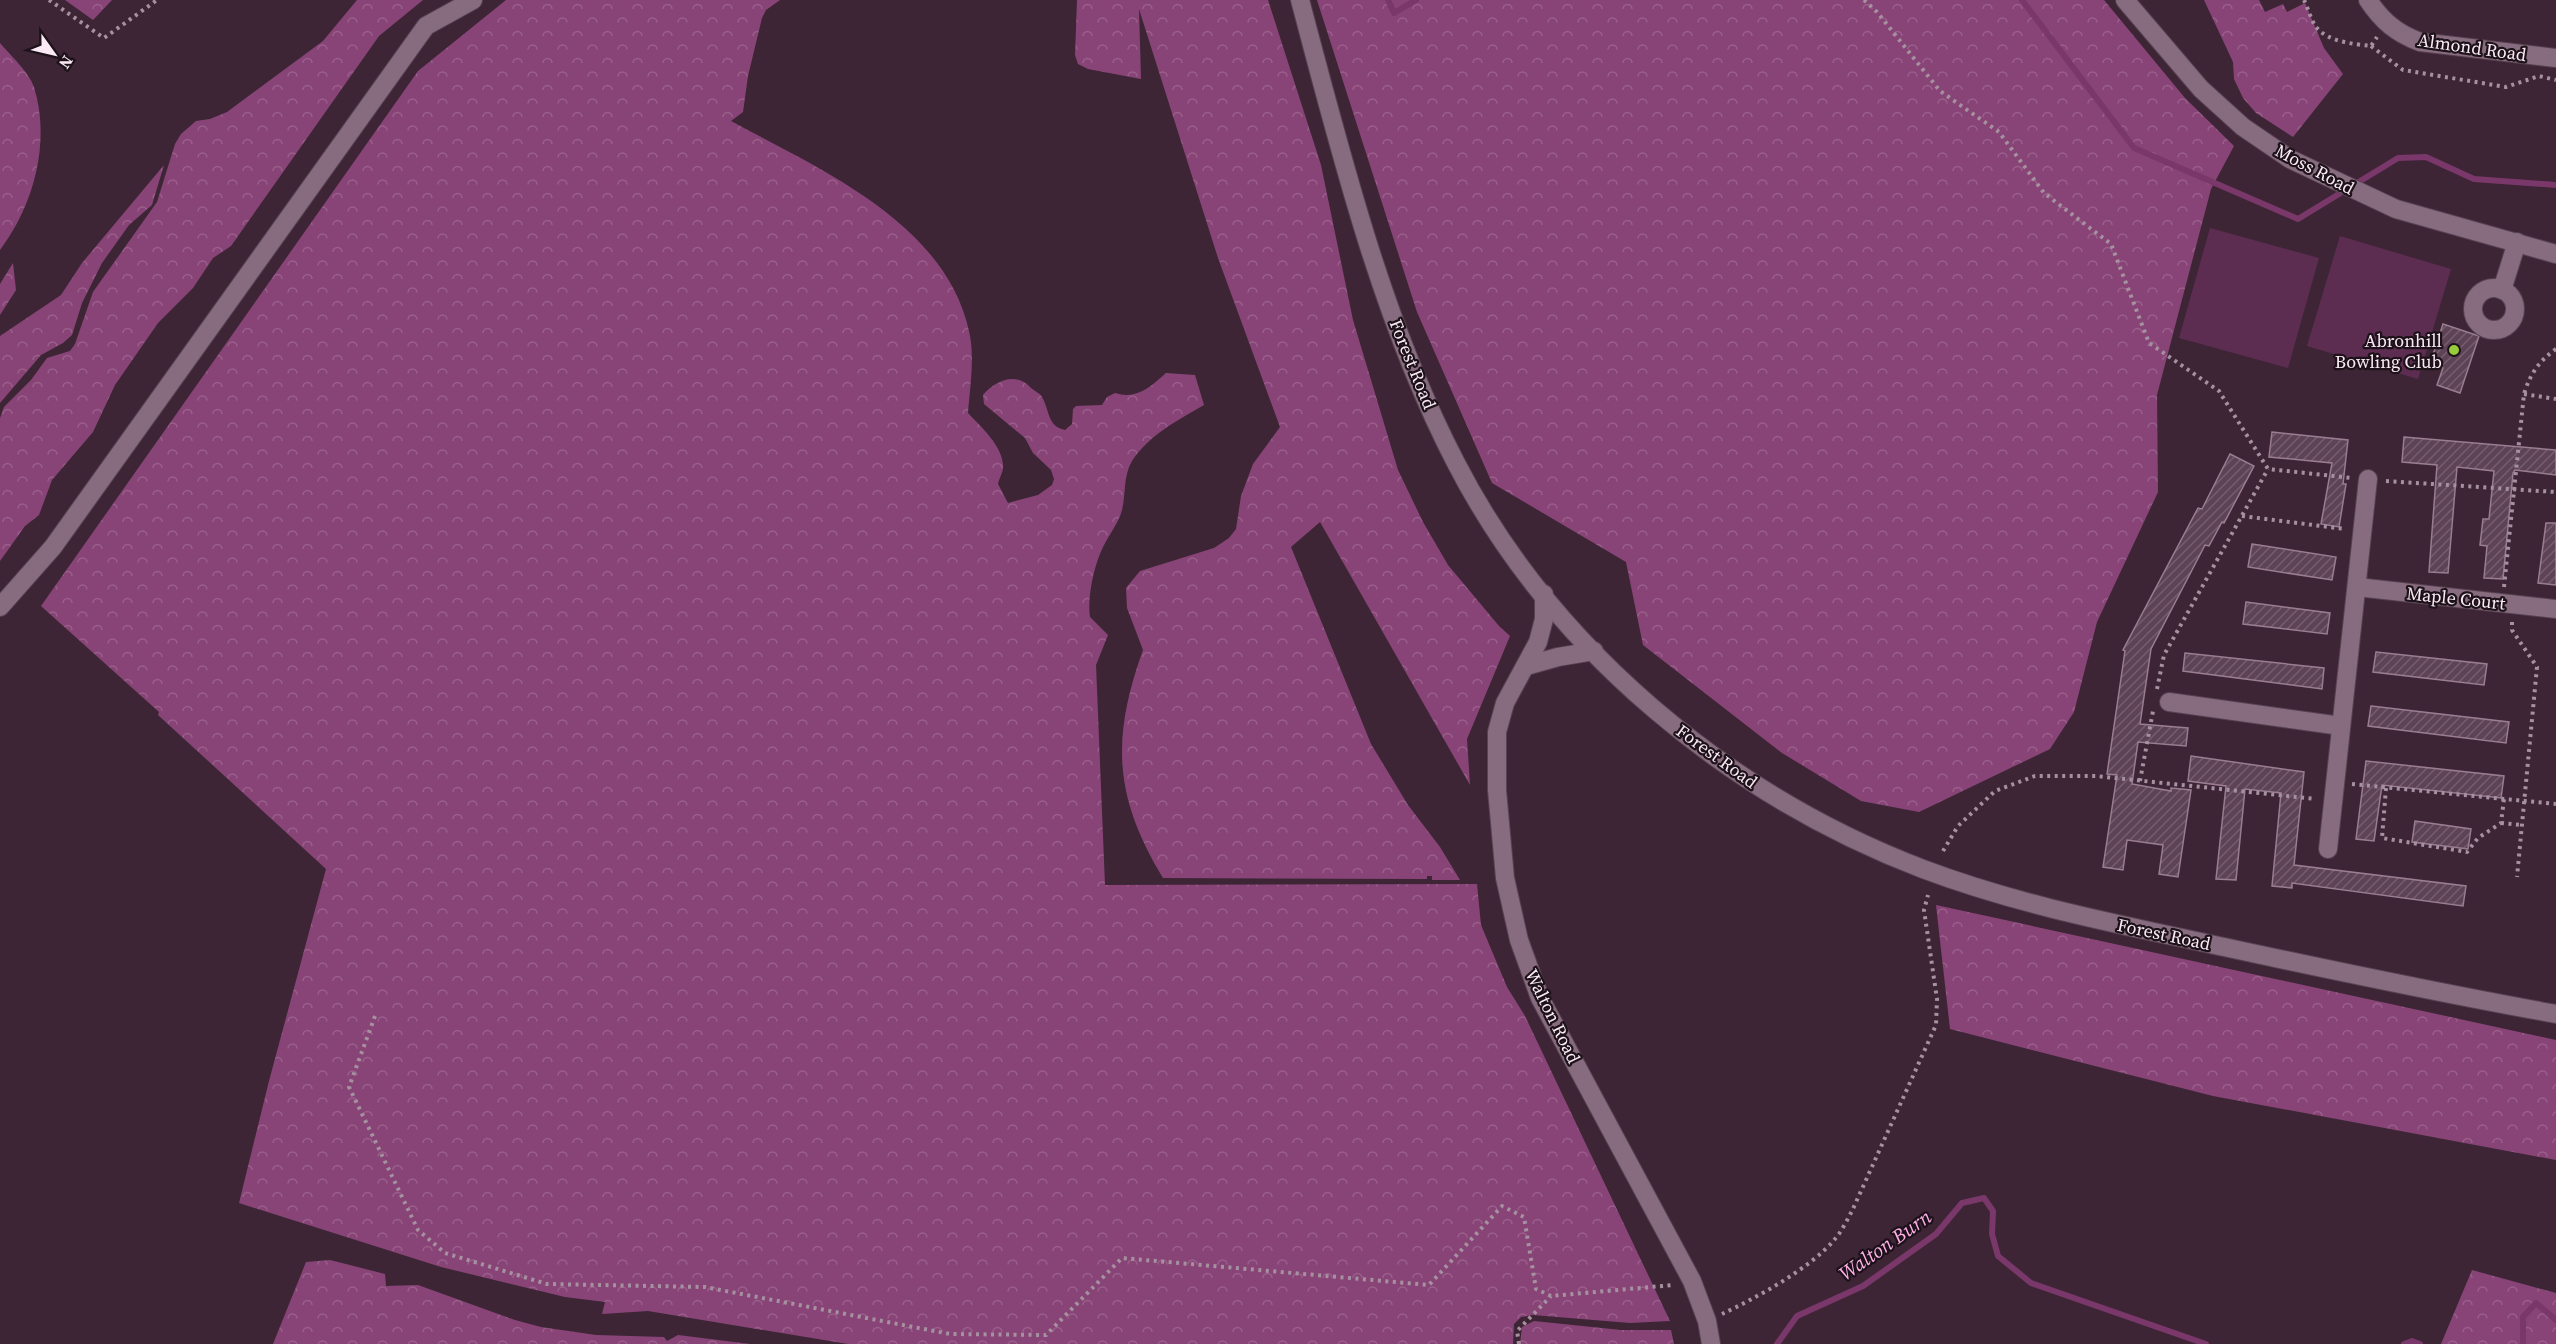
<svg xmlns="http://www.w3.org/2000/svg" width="2556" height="1344" viewBox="0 0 2556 1344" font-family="'Source Serif 4',serif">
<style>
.forest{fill:url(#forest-crowns)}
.pitch{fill:#5d2d51}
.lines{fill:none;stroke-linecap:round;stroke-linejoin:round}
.stream{stroke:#7a3769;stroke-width:6}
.building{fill:url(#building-hatch);stroke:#9a7d91;stroke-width:1.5}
.minor-casing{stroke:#574251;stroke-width:20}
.path{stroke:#a5919f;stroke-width:4;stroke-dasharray:3 4.5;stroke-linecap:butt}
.minor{stroke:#876b7e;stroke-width:18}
.poi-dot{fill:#96cc3a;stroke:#1d121a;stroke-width:2}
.labels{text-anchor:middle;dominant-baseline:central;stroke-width:4.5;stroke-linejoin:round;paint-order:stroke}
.street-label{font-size:18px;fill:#fbeaf5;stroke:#1d121a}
.poi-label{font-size:18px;fill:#fbeaf5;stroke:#1d121a;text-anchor:end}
.water-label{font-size:20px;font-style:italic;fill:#ffb0e8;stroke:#1d121a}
</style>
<defs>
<pattern id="forest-crowns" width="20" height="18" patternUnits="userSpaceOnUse" patternTransform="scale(1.5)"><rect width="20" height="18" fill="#847"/><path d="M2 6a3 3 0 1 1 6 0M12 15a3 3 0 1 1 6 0" fill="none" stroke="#9a5f8b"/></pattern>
<pattern id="building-hatch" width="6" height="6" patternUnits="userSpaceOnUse" patternTransform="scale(1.5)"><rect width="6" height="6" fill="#5d4355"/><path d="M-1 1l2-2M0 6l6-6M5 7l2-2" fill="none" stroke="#755e6e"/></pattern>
</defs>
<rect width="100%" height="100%" fill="#3d2536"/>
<g class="forest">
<polygon points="65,0 112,0 93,20"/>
<polygon points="357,0 423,0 379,36 231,246 213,258 193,288 158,323 115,385 93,432 52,480 39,515 25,526 0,561 0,418 4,407 31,380 47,358 70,351 75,344 93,292 157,202 175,144 181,134 196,121 210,119 227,112 323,41"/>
<path d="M 506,0 L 780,0 L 766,10 L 762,18 L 748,76 L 743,112 L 731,121 C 819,169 945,222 969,331 C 975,356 970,387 968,413 C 980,426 1002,445 1003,465 C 1004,471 999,478 998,484 L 1008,503 L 1038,495 L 1052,485 L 1054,479 L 1051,470 L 1033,453 L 1025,438 L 984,404 L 983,395 C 995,381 1016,371 1031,388 C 1034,391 1040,393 1042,397 C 1050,411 1047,426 1065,430 L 1072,424 L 1073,409 L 1076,406 L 1102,405 L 1107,397 L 1115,393 C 1137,400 1150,387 1166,373 L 1195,375 L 1204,405 C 1178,420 1149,435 1132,461 C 1123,476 1126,494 1122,510 C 1119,522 1109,535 1103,547 C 1094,565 1087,598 1090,617 L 1108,635 L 1096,665 L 1105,885 L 1477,884 L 1481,925 L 1507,987 L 1525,1016 L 1670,1321 L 1630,1323 L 1533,1315 L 1521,1317 L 1514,1324 L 1513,1344 L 848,1344 L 648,1311 L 602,1314 L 605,1302 L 565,1297 L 441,1267 L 239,1203 L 269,1081 L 326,869 L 158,715 L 159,712 L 41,606 L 418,71 Z"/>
<path d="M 1077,0 L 1268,0 L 1321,165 L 1353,320 L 1398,470 L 1423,522 L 1448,565 L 1499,626 L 1510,636 L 1467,739 L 1470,785 L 1320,522 L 1291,547 L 1371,744 L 1408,805 L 1440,847 L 1460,880 L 1432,880 L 1432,876 L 1427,876 L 1427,879 L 1163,878 C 1114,797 1111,739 1143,650 L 1127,608 L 1126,588 L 1140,571 L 1214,548 L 1229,538 L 1236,529 L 1241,496 L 1253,464 L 1280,427 L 1218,258 L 1139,9 L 1141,79 L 1088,69 L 1078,64 L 1075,55 Z"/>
<polygon points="1317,0 2104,0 2185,98 2234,146 2211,189 2157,395 2158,492 2097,622 2074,712 2050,749 1919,812 1861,801 1782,753 1643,645 1626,562 1492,483 1417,312"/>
<polygon points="2204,0 2259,0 2265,12 2283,4 2287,12 2305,3 2324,48 2343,74 2293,137 2256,113 2243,98 2234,79 2233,62"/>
<path d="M 0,43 C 10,55 29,72 34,87 C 51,142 34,205 0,250 Z"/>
<polygon points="164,165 152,205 129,225 102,263 82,303 72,335 63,343 41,355 0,403 0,336 61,295 82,263"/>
<polygon points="13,263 16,290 0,315 0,284"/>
<polygon points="1936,905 2556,1040 2556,1160 2213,1096 1950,1029"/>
<polygon points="330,1260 385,1274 386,1286 418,1285 515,1320 541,1327 596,1335 664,1337 667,1341 678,1335 750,1344 273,1344 306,1262"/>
<polygon points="2472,1270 2556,1293 2556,1344 2441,1344"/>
<polygon points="1534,1321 1621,1330 1671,1330 1674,1344 1520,1344 1522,1327"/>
</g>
<g class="pitch">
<polygon points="2210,228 2319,258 2288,368 2179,338"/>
<polygon points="2340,236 2451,269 2418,379 2307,346"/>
</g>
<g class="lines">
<g class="stream">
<polyline points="1388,0 1394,13 1416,0"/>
<polyline points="2022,0 2134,148 2298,219 2398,158 2426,157 2474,179 2556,185"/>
<polyline points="1777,1344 1797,1316 1863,1286 1936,1234 1962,1203 1984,1198 1993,1211 1992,1234 1998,1256 2031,1283 2206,1344"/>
<polyline points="2404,1344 2412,1341 2420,1344"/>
<polyline points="2523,1344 2523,1317 2536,1303 2556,1320"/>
</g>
</g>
<g class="building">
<polygon points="2443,324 2479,336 2460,393 2437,385 2443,368 2430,364"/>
<polygon points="2272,432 2348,440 2343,484 2346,484 2339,527 2321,524 2332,463 2269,457"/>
<polygon points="2404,437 2556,450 2556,475 2515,470 2513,473 2503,579 2484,578 2487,546 2480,545 2483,519 2489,519 2494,471 2457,467 2448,573 2429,572 2437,465 2402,462"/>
<polygon points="2230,454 2254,466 2224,523 2222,522 2209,546 2205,545 2151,649 2140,724 2188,728 2186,746 2138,742 2132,784 2171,791 2171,788 2191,790 2178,877 2159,874 2163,845 2127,840 2123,870 2103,867 2117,775 2107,774 2125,651 2123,650 2198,508 2202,509"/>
<polygon points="2546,523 2556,523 2556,585 2538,583"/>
<polygon points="2252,544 2336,557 2332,580 2248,567"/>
<polygon points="2246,602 2330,613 2327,634 2243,624"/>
<polygon points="2376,652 2487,664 2484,685 2373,672"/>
<polygon points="2185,653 2324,668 2322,689 2183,671"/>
<polygon points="2371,706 2509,722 2506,743 2368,726"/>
<polygon points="2191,756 2304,772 2294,865 2466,886 2463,906 2292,883 2292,888 2272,886 2281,793 2245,789 2236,880 2216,879 2226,786 2188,781"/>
<polygon points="2366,761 2504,776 2501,798 2382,785 2374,841 2356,839"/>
<polygon points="2415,821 2471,829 2468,849 2412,842"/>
</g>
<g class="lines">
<defs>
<g id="minor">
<path d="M 1300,0 C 1341,154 1382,321 1456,463 C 1552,649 1729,795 1923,869 C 2021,906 2123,925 2224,947 C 2335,971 2445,994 2556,1014"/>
<polyline points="2125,0 2201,89 2243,127 2290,159 2396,209 2556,254"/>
<path d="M 2368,0 C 2382,21 2396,33 2420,42 L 2556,58"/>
<circle cx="2494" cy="309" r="21"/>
<polyline points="2502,290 2517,242"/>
<polyline points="2357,587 2556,609"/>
<polyline points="1544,594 1544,619 1538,642 1505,703 1497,732 1497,790 1505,878 1519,940 1540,998 1692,1281 1707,1321 1711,1344"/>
<polyline points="0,607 53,547 426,26 473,0"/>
<polyline points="1526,666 1558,657 1594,651"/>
<polyline points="2169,702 2341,726"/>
<polyline points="2328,849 2368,479"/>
</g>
</defs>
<use href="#minor" class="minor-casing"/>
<g class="path">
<polyline points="49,0 104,38 157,0"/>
<polyline points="1864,0 1877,12 1940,91 1999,132 2044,193 2111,244 2149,343 2219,391 2268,469 2352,478"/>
<path d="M 2304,0 C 2308,8 2311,20 2316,27 C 2328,42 2354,44 2371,46 L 2377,37"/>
<polyline points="2371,46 2403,70 2506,87 2539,76 2556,80"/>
<polyline points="2524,394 2556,399"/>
<polyline points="2386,481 2556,492"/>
<polyline points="2242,516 2345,529"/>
<path d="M 2504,587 L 2524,394 C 2530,374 2539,361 2556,349"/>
<polyline points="2512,622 2512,630 2537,667 2517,877"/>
<polyline points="2157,689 2164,655 2268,469"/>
<polyline points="2140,781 2153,711"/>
<polyline points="2352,784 2556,804"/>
<polyline points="2386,788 2382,838 2467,852 2478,838 2501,823 2504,799"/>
<polyline points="2501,823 2521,825"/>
<polyline points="1943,851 1958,826 1995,791 2035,776 2096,776 2316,799"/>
<polyline points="375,1016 349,1087 418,1230 445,1253 547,1284 705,1287 950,1334 1046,1335 1122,1258 1429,1285 1502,1206 1524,1217 1536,1289 1551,1296 1673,1285"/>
<path d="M 1722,1314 C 1756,1298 1811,1268 1835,1239 C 1842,1231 1847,1220 1852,1211 L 1936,1025 L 1937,999 L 1924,910 L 1928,895"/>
<polyline points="1519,1344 1517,1331 1551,1296"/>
</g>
<use href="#minor" class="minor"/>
</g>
<circle class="poi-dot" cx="2454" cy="350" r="6"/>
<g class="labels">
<g class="street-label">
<text transform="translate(2472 47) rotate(8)">Almond Road</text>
<text transform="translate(2315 169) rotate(28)">Moss Road</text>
<text transform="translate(1413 364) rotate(68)">Forest Road</text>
<text transform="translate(2456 598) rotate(6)">Maple Court</text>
<text transform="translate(1717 756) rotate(36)">Forest Road</text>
<text transform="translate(2164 934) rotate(12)">Forest Road</text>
<text transform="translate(1553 1016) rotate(64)">Walton Road</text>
</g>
<g class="poi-label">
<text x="2442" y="340">Abronhill<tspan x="2442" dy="21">Bowling Club</tspan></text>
</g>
<g class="water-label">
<text transform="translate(1885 1245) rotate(-35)">Walton Burn</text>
</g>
</g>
<g transform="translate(54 54) rotate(124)" stroke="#1d121a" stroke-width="4.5" paint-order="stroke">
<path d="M0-4.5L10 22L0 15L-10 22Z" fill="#fbeaf5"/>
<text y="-9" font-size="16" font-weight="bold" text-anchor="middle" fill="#fbeaf5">N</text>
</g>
</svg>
